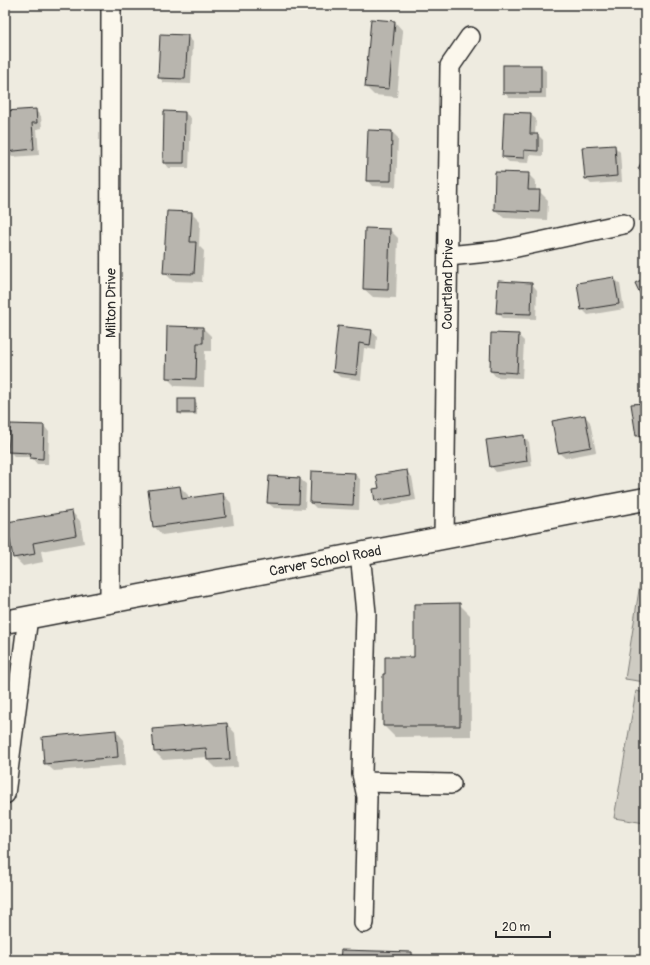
<svg xmlns="http://www.w3.org/2000/svg" width="650" height="965" viewBox="0 0 650 965" font-family="Pangolin,sans-serif">
<style>
.green{fill:#cecbc2;stroke:#7c7b76}
.shadow{fill:#0003}
.building{fill:#b8b5ae;stroke:#2b2b2b}
.lines{fill:none;stroke-linecap:round;stroke-linejoin:round}
.minor-casing{stroke:#2b2b2b;stroke-width:22}
.major-casing{stroke:#2b2b2b;stroke-width:25}
.minor{stroke:#fbf7ec;stroke-width:19}
.major{stroke:#fbf7ec;stroke-width:22}
.labels{text-anchor:middle;dominant-baseline:central;stroke-width:3;stroke-linejoin:round;paint-order:stroke}
.street-label{font-size:14px;fill:#2b2b2b;stroke:#fbf7ec}
</style>
<rect width="100%" height="100%" fill="#eeebe0"/>
<filter id="ink" filterUnits="userSpaceOnUse"><feTurbulence type="fractalNoise" baseFrequency=".025" numOctaves="2"/><feDisplacementMap in="SourceGraphic" scale="8" xChannelSelector="R" yChannelSelector="G"/><feConvolveMatrix kernelMatrix="1 2 1 2 8 2 1 2 1" color-interpolation-filters="sRGB"/></filter>
<g filter="url(#ink)">
<g class="green">
<polygon points="645,552 645,682 625,679"/>
<polygon points="636,691 645,693 645,823 614,818"/>
</g>
<g class="shadow">
<polygon points="371,20 395,22 403,31 397,97 374,95 366,87"/>
<polygon points="187,36 193,42 191,84 164,83 159,77"/>
<polygon points="540,66 546,71 546,98 509,98 504,92"/>
<polygon points="35,110 41,116 42,128 37,129 39,155 12,157 6,151 5,112"/>
<polygon points="185,113 191,118 189,168 169,168 164,162"/>
<polygon points="530,114 536,119 535,135 538,135 543,140 543,156 530,155 529,163 509,162 503,157"/>
<polygon points="369,131 392,132 398,138 396,187 372,186 367,180"/>
<polygon points="614,146 620,152 622,182 591,184 585,178"/>
<polygon points="528,174 536,182 536,191 539,191 548,200 547,220 504,218 495,210"/>
<polygon points="192,213 200,221 199,246 204,251 202,282 173,281 164,272"/>
<polygon points="390,230 398,238 396,298 373,297 364,289"/>
<polygon points="614,278 620,284 624,309 588,315 582,309"/>
<polygon points="532,284 537,290 536,319 503,318 497,312"/>
<polygon points="339,327 371,331 377,336 376,350 364,348 361,380 340,377 334,372"/>
<polygon points="203,328 211,336 211,351 205,351 204,387 175,386 167,378"/>
<polygon points="518,335 524,341 522,378 496,377 491,371"/>
<polygon points="194,400 197,403 197,415 181,415 179,412"/>
<polygon points="645,404 645,441 642,441 637,436"/>
<polygon points="585,416 590,422 596,452 565,458 559,453 553,422"/>
<polygon points="44,426 49,432 48,464 37,464 31,457 15,457 9,451"/>
<polygon points="523,436 529,442 532,466 496,472 491,466"/>
<polygon points="406,471 412,477 416,500 381,506 376,500 380,489"/>
<polygon points="354,474 360,479 359,510 316,508 311,503"/>
<polygon points="300,479 306,484 305,509 274,508 268,503"/>
<polygon points="180,487 188,495 189,499 223,494 231,503 234,525 162,535 154,526"/>
<polygon points="72,512 80,521 84,543 41,551 43,562 23,566 14,557"/>
<polygon points="459,604 470,615 471,736 395,737 384,726 384,675 415,658"/>
<polygon points="227,724 235,733 238,767 216,768 208,760 208,757 163,760 155,752 153,730"/>
<polygon points="116,731 124,740 126,765 54,771 45,763"/>
<polygon points="412,953 419,960 341,960"/>
</g>
<g class="building">
<polygon points="371,19 395,21 389,89 365,87"/>
<polygon points="160,34 188,35 185,79 158,78"/>
<rect x="503" y="65" width="38" height="28"/>
<polygon points="36,109 37,123 32,123 34,149 5,152 5,111"/>
<polygon points="164,111 185,112 184,163 163,163"/>
<polygon points="504,112 531,113 530,134 538,134 538,151 524,150 524,158 502,157"/>
<polygon points="368,130 392,131 391,181 366,181"/>
<polygon points="615,145 617,176 585,179 582,147"/>
<polygon points="645,155 645,173 638,169"/>
<polygon points="495,172 529,173 528,190 540,190 539,212 494,210"/>
<polygon points="167,211 192,212 190,242 196,242 194,274 163,273"/>
<polygon points="365,228 390,229 388,290 363,289"/>
<polygon points="614,277 619,304 581,310 577,283"/>
<polygon points="645,278 645,304 635,283"/>
<polygon points="498,281 532,283 531,314 496,313"/>
<polygon points="167,326 203,327 203,343 197,343 196,379 166,378"/>
<polygon points="338,326 372,330 370,345 359,343 356,375 333,372"/>
<polygon points="491,333 519,334 517,373 490,371"/>
<rect x="178" y="399" width="17" height="14"/>
<polygon points="645,403 645,435 636,436 631,404"/>
<polygon points="585,415 591,447 558,453 552,421"/>
<polygon points="10,424 44,425 43,459 30,458 31,453 8,452"/>
<polygon points="524,435 527,461 490,467 486,440"/>
<polygon points="407,470 411,495 375,501 373,489 379,488 376,475"/>
<polygon points="311,471 355,473 353,505 310,503"/>
<polygon points="269,476 300,478 299,504 267,503"/>
<polygon points="180,486 182,499 223,493 226,517 153,527 148,490"/>
<polygon points="72,511 76,535 33,543 35,554 13,558 7,522"/>
<polygon points="460,603 460,726 383,726 383,674 385,674 385,657 414,657 414,604"/>
<polygon points="227,723 230,759 207,760 206,748 154,752 152,729"/>
<polygon points="116,730 118,757 44,764 42,737"/>
<polygon points="341,950 412,952 412,960 340,960"/>
</g>
<g class="lines">
<defs>
<g id="minor">
<polyline points="448,256 498,251 623,224"/>
<path id="s1" d="M 444,537 L 450,66 L 470,37"/>
<polyline points="360,553 366,613 362,774 367,797 364,923"/>
<path id="s2" d="M 110,601 L 111,5"/>
<polyline points="364,782 451,784"/>
<polyline points="5,794 28,617"/>
</g>
<g id="major">
<path id="s3" d="M 5,622 L 645,499"/>
</g>
</defs>
<use href="#minor" class="minor-casing"/>
<use href="#major" class="major-casing"/>
<use href="#minor" class="minor"/>
<use href="#major" class="major"/>
</g>
</g>
<g class="labels">
<g class="street-label">
<text stroke="none"><textPath href="#s1" startOffset="253">Courtland Drive</textPath></text>
<text stroke="none"><textPath href="#s2" startOffset="298">Milton Drive</textPath></text>
<text stroke="none"><textPath href="#s3" startOffset="326">Carver School Road</textPath></text>
</g>
</g>
<rect width="650" height="965" fill="none" stroke="#fbf7ec" stroke-width="20"/>
<rect x="10" y="10" width="630" height="945" fill="none" stroke="#2b2b2b" stroke-width="1.5" filter="url(#ink)"/>
<path d="M496 931v6h54v-6" fill="none" stroke="#2b2b2b" stroke-width="2"/>
<text x="502" y="931" font-size="12" fill="#2b2b2b" stroke="#fbf7ec" stroke-width="3" paint-order="stroke">20 m</text>
</svg>
